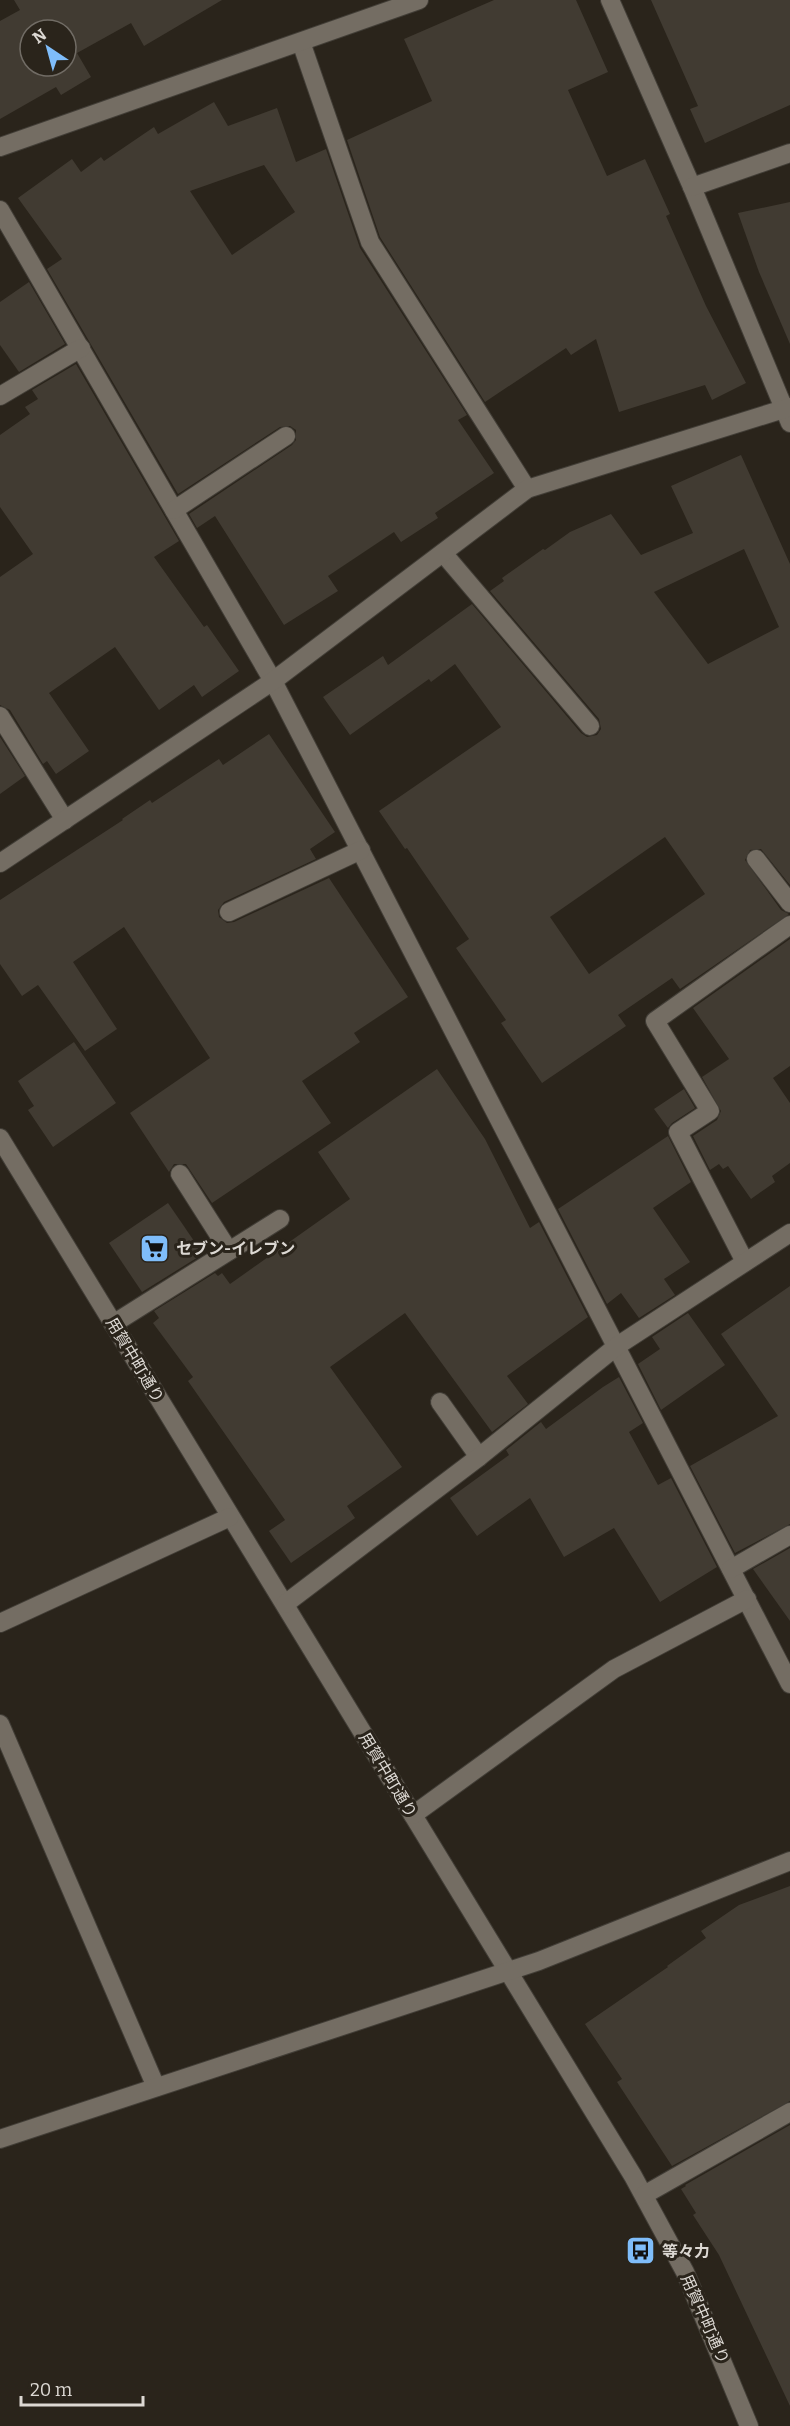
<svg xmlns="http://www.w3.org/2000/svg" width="790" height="2426" viewBox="0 0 790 2426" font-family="Bitter,'Noto Sans JP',serif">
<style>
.building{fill:#413b32;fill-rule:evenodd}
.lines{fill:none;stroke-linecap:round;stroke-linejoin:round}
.minor-casing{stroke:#423e37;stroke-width:20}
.minor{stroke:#746d63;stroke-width:18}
.labels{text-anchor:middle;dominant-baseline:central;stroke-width:6;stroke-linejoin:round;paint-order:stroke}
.poi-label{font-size:16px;font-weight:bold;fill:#dcd8d3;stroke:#2a241b;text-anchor:start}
.street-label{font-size:16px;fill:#dcd8d3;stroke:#2a241b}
</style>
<rect width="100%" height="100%" fill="#2a241b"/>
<g class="building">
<path d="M 14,0 L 222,0 L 144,46 L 131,23 L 77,53 L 91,77 L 61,95 L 56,87 L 0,119 L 0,21 L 20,10 ZM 30,30 L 66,30 L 66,66 L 30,66 Z"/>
<polygon points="494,0 576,0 608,72 568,90 607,176 645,159 670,214 666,216 706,306 746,383 712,400 705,385 619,412 596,339 571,355 566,348 485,402 380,237 347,140 432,101 404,39"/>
<polygon points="651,0 790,0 790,105 705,143 690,109 698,106"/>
<path d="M 214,102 L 228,126 L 277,108 L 296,162 L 326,149 L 360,248 L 467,415 L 458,420 L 494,473 L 435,513 L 438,518 L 401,542 L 394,532 L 328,576 L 338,591 L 284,625 L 215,516 L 197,528 L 189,514 L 292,445 L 296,440 L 296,430 L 290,426 L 280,427 L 178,494 L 47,269 L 62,259 L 18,198 L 72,159 L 81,172 L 101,157 L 104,161 L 154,127 L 158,134 ZM 264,165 L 295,212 L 232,255 L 190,191 Z"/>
<polygon points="790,202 790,344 759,272 738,213"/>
<polygon points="29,282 65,344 19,372 0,345 0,302"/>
<polygon points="76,364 179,541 154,557 204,627 207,625 239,671 202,697 194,685 159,710 115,647 49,693 89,751 56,774 47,761 43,764 10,710 0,705 0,577 33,554 0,507 0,435 30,414 25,407 38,399 32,390"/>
<path d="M 741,455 L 790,564 L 790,885 L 761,849 L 750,850 L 745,860 L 781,910 L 789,914 L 680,989 L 672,978 L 618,1015 L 626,1026 L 542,1083 L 501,1023 L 506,1020 L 456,948 L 469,939 L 407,848 L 405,849 L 379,811 L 501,727 L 455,664 L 431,682 L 429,679 L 350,735 L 323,697 L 383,656 L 388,665 L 472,604 L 581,733 L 587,737 L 597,735 L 601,729 L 599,719 L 490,591 L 504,581 L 502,578 L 543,549 L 545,550 L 570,532 L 611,514 L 641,555 L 693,533 L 671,486 ZM 744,549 L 779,627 L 708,664 L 654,592 ZM 665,837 L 705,894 L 589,974 L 550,917 Z"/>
<polygon points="269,734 335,832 310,849 316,859 224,902 218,910 219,917 227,923 234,922 329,878 408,997 354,1033 360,1042 302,1081 331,1123 212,1203 186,1164 174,1164 169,1172 130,1113 210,1058 124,927 73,962 117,1029 85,1051 38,985 22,996 0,964 0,900 123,820 122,819 150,800 152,803 219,759 223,765"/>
<polygon points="0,737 25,776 0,794"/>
<polygon points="790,939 790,1066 773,1078 790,1103 790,1163 772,1176 775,1182 751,1199 728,1166 723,1169 719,1164 710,1170 693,1136 717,1120 721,1111 702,1077 729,1059 693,1008"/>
<polygon points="74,1042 116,1103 53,1147 28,1110 34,1106 18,1081"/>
<polygon points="437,1069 485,1139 530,1228 539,1222 588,1317 507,1376 528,1404 492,1432 405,1313 330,1367 402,1467 347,1506 355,1518 291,1563 269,1531 285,1520 188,1381 193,1377 153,1323 159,1318 154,1311 215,1273 218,1276 222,1273 230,1284 350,1199 318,1152"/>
<polygon points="684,1089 695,1108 672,1123 668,1128 654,1109"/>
<polygon points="668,1136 691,1182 653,1208 690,1262 664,1279 675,1295 639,1318 621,1293 607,1304 558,1209"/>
<polygon points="168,1203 203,1254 142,1292 109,1243"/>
<polygon points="790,1286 790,1524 735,1553 690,1466 778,1416 721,1334"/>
<polygon points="688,1313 725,1365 661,1410 638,1364 660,1349 652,1337"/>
<polygon points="619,1377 643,1423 629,1432 658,1485 671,1478 717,1567 660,1602 614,1528 564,1557 530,1498 477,1536 450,1498 509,1455 506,1450 541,1422 546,1429 603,1387"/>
<polygon points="790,1548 790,1621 753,1569"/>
<polygon points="790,1886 790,2101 672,2166 617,2082 622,2079 585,2024 668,1967 667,1966 706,1938 701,1931 739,1905"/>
<polygon points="790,2125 790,2406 719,2255 693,2215 696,2213 681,2189 686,2186 685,2185"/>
</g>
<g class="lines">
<defs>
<g id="minor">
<polyline points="610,0 692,187 790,423"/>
<polyline points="301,42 370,242 527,489"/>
<polyline points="0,147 419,0"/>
<polyline points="692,187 790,153"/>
<polyline points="0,210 273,681 790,1684"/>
<polyline points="0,396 81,348"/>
<polyline points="174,510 286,436"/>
<polyline points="443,553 590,726"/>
<polyline points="0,716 65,820"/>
<polyline points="756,859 790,903"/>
<polyline points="0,863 273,681 527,489 790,407"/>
<polyline points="229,912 361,850"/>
<polyline points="0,1138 633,2176 685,2272 749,2426"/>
<polyline points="180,1174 229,1251"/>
<polyline points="745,1262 678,1132 710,1111 655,1021 790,925"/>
<polyline points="113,1324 280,1219"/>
<polyline points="440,1402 479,1457"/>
<polyline points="731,1569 790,1535"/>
<polyline points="285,1604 479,1457 617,1346 790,1233"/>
<polyline points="0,1623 230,1517"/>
<polyline points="0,1724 156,2087"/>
<polyline points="413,1815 614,1669 747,1599"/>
<polyline points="0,2139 539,1961 790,1861"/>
<polyline points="644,2195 790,2112"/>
</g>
</defs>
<use href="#minor" class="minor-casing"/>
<use href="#minor" class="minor"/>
</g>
<defs>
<symbol id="supermarket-square" viewBox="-11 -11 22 22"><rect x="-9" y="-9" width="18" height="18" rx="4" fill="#7fbdfa" stroke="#2a241b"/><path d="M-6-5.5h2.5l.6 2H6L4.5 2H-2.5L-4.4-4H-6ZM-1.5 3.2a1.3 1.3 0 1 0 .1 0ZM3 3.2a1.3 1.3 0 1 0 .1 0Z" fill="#111"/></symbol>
<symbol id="bus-square" viewBox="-11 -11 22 22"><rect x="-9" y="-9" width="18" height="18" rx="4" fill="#7fbdfa" stroke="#2a241b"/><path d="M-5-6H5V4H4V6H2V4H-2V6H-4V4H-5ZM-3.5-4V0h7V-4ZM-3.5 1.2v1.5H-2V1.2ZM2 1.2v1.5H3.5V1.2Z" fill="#111"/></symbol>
</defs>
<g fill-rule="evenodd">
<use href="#supermarket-square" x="138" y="1232" width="33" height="33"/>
<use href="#bus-square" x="624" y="2234" width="33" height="33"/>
</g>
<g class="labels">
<g class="poi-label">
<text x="176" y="1248">セブン-イレブン</text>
<text x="662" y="2251">等々力</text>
</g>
<g class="street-label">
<text transform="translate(135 1360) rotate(59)">用賀中町通り</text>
<text transform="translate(388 1775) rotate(59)">用賀中町通り</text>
<text transform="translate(705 2319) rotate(66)">用賀中町通り</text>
</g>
</g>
<g transform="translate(48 48) rotate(324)"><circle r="28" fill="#2a241b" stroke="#716c65" stroke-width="1.5"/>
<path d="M0-4.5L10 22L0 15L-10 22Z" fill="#7fbdfa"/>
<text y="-9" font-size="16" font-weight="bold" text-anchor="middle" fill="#dcd8d3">N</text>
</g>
<path d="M21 2396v9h122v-9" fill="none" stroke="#dcd8d3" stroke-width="3"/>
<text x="30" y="2396" font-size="18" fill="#dcd8d3" stroke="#2a241b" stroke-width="4.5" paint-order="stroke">20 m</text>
</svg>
